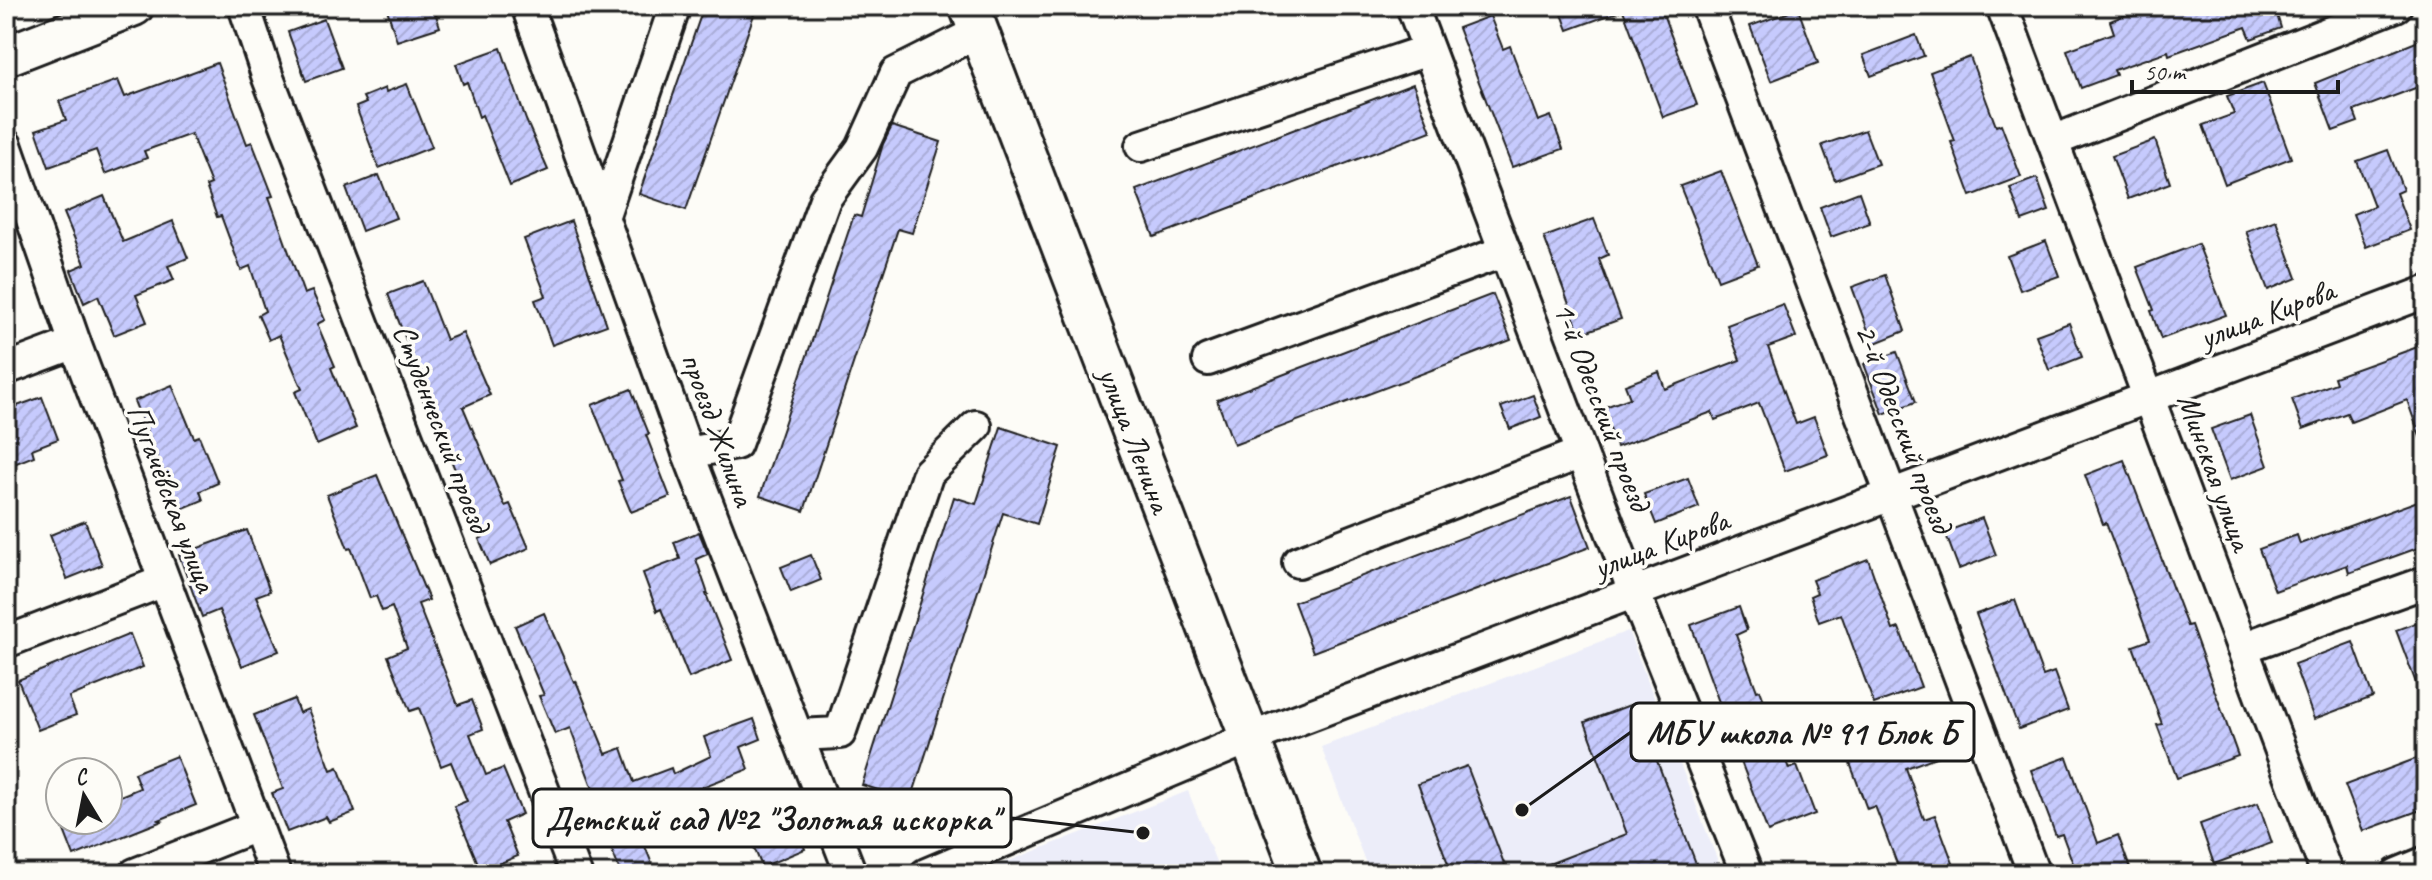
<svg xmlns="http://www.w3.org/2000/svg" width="2432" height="880" viewBox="0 0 2432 880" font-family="Caveat,sans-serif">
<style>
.built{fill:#ecedf9}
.building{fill:url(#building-hatch);stroke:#1c1c1c;stroke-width:2}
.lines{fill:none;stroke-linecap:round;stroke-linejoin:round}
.minor-casing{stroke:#1c1c1c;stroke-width:36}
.major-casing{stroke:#1c1c1c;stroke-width:44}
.minor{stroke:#fdfcf7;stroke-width:30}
.major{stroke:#fdfcf7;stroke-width:38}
.labels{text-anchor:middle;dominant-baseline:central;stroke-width:7;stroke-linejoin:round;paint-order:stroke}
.street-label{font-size:32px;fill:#1c1c1c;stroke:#fdfcf7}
.leader{fill:none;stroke:#1c1c1c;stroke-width:3}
.callout-dot{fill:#1c1c1c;stroke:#fdfcf7;stroke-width:3}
.callout{fill:#fdfcf7;stroke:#1c1c1c;stroke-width:3}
.callout-label{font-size:34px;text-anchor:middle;font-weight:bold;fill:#1c1c1c}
</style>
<defs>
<pattern id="building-hatch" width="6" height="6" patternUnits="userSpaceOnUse" patternTransform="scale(2)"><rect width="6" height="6" fill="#c6cafd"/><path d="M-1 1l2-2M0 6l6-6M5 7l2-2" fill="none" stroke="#aaadd8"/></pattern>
</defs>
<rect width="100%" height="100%" fill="#fdfcf7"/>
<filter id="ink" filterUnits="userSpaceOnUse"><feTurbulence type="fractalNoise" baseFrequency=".0125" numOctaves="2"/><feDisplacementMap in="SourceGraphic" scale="16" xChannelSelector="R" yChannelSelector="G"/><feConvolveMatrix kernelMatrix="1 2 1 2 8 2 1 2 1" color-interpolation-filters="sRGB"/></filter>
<g filter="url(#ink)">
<g class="built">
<polygon points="1628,631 1723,874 1370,874 1321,747"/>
<polygon points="1188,791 1221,874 976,874"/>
</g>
<g class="building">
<polygon points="386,6 433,6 440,27 397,41"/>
<polygon points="704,6 757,6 686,210 639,194"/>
<polygon points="1559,6 1660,6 1697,105 1663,117 1623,10 1568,30"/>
<polygon points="2159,6 2295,6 2295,9 2277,15 2281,28 2251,39 2246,27 2169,55 2168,51 2114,70 2116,75 2081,88 2067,50 2114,33 2110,21 2130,13 2132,16"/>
<polygon points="1798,9 1818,63 1771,81 1750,26"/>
<polygon points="1490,16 1503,49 1510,46 1538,121 1551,116 1563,149 1512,167 1458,28"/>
<polygon points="324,19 342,68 306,81 288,32"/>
<polygon points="1916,35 1924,56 1871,76 1863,55"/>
<polygon points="2426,38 2426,84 2354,111 2358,122 2333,131 2315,83"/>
<polygon points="501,48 526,120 548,170 510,186 482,115 479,117 467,82 463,84 456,64"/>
<polygon points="1970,57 1996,126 2001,124 2021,177 1971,196 1951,142 1955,141 1930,72"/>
<polygon points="217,63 247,144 252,142 273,196 269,197 304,294 312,291 325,320 317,324 335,366 331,368 356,428 317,445 295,392 302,389 279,335 269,340 258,315 265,311 250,266 241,270 221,216 217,217 206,186 211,184 191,134 144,151 147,158 105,174 96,150 49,167 36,130 66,120 59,101 118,80 125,97"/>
<polygon points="2263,83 2291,158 2225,184 2203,125 2234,114 2227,96"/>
<polygon points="407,84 432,147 379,168 356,107 366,103 363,97 385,88 386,92"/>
<polygon points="1413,84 1431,131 1154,237 1136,190"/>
<polygon points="892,126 941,142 912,233 898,229 804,511 760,496 854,215 861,217 883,144"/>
<polygon points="1865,130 1878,164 1835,180 1822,145"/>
<polygon points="2155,140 2170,183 2128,199 2112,156"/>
<polygon points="2388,150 2403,190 2396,193 2410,230 2366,247 2353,214 2374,206 2357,161"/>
<polygon points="1721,171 1758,265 1718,280 1680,186"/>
<polygon points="379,175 396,218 362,231 346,188"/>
<polygon points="2037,178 2049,211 2022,221 2010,188"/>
<polygon points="1859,192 1870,223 1831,237 1820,207"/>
<polygon points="104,196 123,242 173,221 188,258 168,266 174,280 136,295 147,322 114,335 98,296 84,303 71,270 85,264 64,213"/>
<polygon points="1594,219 1608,255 1599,259 1621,319 1580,334 1544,237"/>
<polygon points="2276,220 2297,278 2268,290 2246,231"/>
<polygon points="571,221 607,325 552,345 535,300 546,296 524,239"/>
<polygon points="2046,241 2059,276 2020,290 2007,256"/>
<polygon points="2198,244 2226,315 2161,339 2151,311 2154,310 2137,267"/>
<polygon points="1885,275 1905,331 1873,344 1852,287"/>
<polygon points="423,281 446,340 463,333 490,395 463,407 505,506 510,504 529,548 490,565 479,539 483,537 434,419 432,420 405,358 412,355 388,294"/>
<polygon points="1493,294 1511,340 1234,445 1217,400"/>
<polygon points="1783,304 1796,337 1768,347 1796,424 1814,417 1828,455 1785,471 1759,403 1715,420 1712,412 1617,447 1602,408 1630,398 1625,385 1659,372 1665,389 1740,360 1727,325"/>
<polygon points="2069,323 2082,357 2049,370 2036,335"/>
<polygon points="2426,344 2426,444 2423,445 2407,400 2351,422 2347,413 2303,429 2292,399 2336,383 2334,377"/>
<polygon points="1897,352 1916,402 1883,414 1864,364"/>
<polygon points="172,385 194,438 199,436 218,483 200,491 203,500 179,510 134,401"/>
<polygon points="631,389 649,434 646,435 670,497 631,512 618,481 622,480 592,405"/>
<polygon points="1533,395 1541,417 1510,429 1501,407"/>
<polygon points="42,397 58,439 32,449 34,456 14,464 6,443 6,410"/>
<polygon points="2250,415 2268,466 2230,480 2211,429"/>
<polygon points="1001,427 1061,447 1037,524 1003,513 911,800 862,785 954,497 976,504"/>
<polygon points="2124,460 2187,626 2191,625 2238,756 2177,778 2157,725 2162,724 2133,646 2150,640 2106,523 2103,524 2085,475"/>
<polygon points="377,475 429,600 418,604 458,705 472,700 483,729 470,734 486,775 503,768 522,814 504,822 518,856 481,871 454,806 467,801 451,762 441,766 419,708 410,711 388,656 407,648 392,607 382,611 376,596 370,598 351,548 348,549 327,495"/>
<polygon points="1688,478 1699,507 1656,524 1644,494"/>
<polygon points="1571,496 1590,547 1313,652 1294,602"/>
<polygon points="2426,498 2426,545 2349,573 2347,565 2275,591 2259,549 2297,535 2300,544"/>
<polygon points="1982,518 1996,555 1959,569 1945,532"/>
<polygon points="85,521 102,565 67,579 50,535"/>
<polygon points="247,530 270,591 256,596 279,651 242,666 219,610 202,617 179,555"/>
<polygon points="699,532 708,554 696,559 708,594 706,594 732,660 689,678 661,609 657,611 643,573 680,559 674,542"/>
<polygon points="811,555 821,580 791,592 781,567"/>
<polygon points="1868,559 1893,630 1899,628 1921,687 1874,704 1841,614 1819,622 1810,596 1817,593 1812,580"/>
<polygon points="2015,600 2043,676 2054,672 2068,710 2019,729 1976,614"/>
<polygon points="1739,607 1747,630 1736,635 1757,691 1760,690 1789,769 1797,766 1815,814 1768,832 1735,746 1733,746 1718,705 1720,705 1691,625"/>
<polygon points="544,613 574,682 576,681 606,754 622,748 634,782 671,768 673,774 711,756 704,737 754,719 761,739 741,747 749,769 681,795 687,813 639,831 656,874 621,874 602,824 585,830 572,796 593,789 570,728 555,734 539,696 544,695 515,626"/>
<polygon points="2426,619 2426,704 2424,704 2396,630"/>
<polygon points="130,634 143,667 69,697 76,715 38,730 18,680"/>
<polygon points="2353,642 2373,697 2314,719 2294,664"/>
<polygon points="294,699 299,713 308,709 331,770 338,767 355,812 329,822 326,817 287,832 272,793 283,789 254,715"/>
<polygon points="1635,703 1700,874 1528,874 1528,872 1627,834 1585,722"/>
<polygon points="1935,732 1944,754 1906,768 1924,819 1935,815 1957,874 1901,874 1875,806 1867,809 1847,755 1894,737 1898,745"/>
<polygon points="2426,755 2426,808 2363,831 2345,785"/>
<polygon points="176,756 196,805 159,820 162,821 74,856 60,820 108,820 108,801 140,788 134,773"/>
<polygon points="2067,757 2098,843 2118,835 2132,874 2077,874 2062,834 2056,836 2031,770"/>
<polygon points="1467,766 1508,874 1452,874 1418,784"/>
<polygon points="786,800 805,849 762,867 742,818"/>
<polygon points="2258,803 2272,843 2214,864 2200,824"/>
</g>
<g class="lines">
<defs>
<g id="minor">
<polyline points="244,6 268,78 576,874"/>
<polyline points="527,6 688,453 851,874"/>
<polyline points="1412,6 1634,592 1747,874"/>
<polyline points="1707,6 2034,874"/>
<polyline points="2002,6 2327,874"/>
<polyline points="2053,141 2396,6"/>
<polyline points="6,145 75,343 275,874"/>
<polyline points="1141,146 1428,50"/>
<polyline points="603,218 675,6"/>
<polyline points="1208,360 1505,251"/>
<polyline points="6,369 75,343"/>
<polyline points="688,453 736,444 825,199 862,148 896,73 978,32"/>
<polyline points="1298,562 1581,453"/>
<polyline points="6,642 164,581"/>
<polyline points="2242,648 2426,582"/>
<polyline points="797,735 840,733 928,473 976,426"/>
<polyline points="135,874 256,826"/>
<polyline points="926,874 1250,738 2426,292"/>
<polyline points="2397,874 2426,862"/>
</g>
<g id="major">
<polyline points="969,6 1302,874"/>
<polyline points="6,56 134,6"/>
</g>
</defs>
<use href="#minor" class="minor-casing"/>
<use href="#major" class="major-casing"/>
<use href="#minor" class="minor"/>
<use href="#major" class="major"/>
</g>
</g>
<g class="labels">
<g class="street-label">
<text transform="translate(2267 314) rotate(-21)">улица Кирова</text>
<text transform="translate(1602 406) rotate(69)">1-й Одесский проезд</text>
<text transform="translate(442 428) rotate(69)">Студенческий проезд</text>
<text transform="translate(1904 428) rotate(69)">2-й Одесский проезд</text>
<text transform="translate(718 429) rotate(70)">проезд Жилина</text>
<text transform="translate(1135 440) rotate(69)">улица Ленина</text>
<text transform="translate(2215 472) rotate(70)">Минская улица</text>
<text transform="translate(172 498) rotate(69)">Пугачёвская улица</text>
<text transform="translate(1661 544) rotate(-21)">улица Кирова</text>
</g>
</g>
<path class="leader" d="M1522 810L1631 732M1143 833L1011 818"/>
<g class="callout-dot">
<circle cx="1522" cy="810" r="8"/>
<circle cx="1143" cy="833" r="8"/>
</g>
<g class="callout">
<rect x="1631" y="703" width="343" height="58" rx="8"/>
<rect x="533" y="789" width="478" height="58" rx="8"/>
</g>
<g class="callout-label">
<text x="1803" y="744">МБУ школа № 91 Блок Б</text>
<text x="772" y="830">Детский сад №2 "Золотая искорка"</text>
</g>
<rect width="2432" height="880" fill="none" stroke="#fdfcf7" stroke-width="32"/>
<rect x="16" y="16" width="2400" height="848" fill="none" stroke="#1c1c1c" stroke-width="3" filter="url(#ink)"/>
<g transform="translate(84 796) rotate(350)"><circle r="38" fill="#fdfcf7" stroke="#a3a29f" stroke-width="2"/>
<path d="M0-6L14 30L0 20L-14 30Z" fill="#1c1c1c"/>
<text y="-12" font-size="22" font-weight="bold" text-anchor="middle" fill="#1c1c1c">С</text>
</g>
<path d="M2132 80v12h206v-12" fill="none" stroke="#1c1c1c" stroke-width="4"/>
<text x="2144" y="80" font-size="24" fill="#1c1c1c" stroke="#fdfcf7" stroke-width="6" paint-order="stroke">50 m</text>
</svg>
